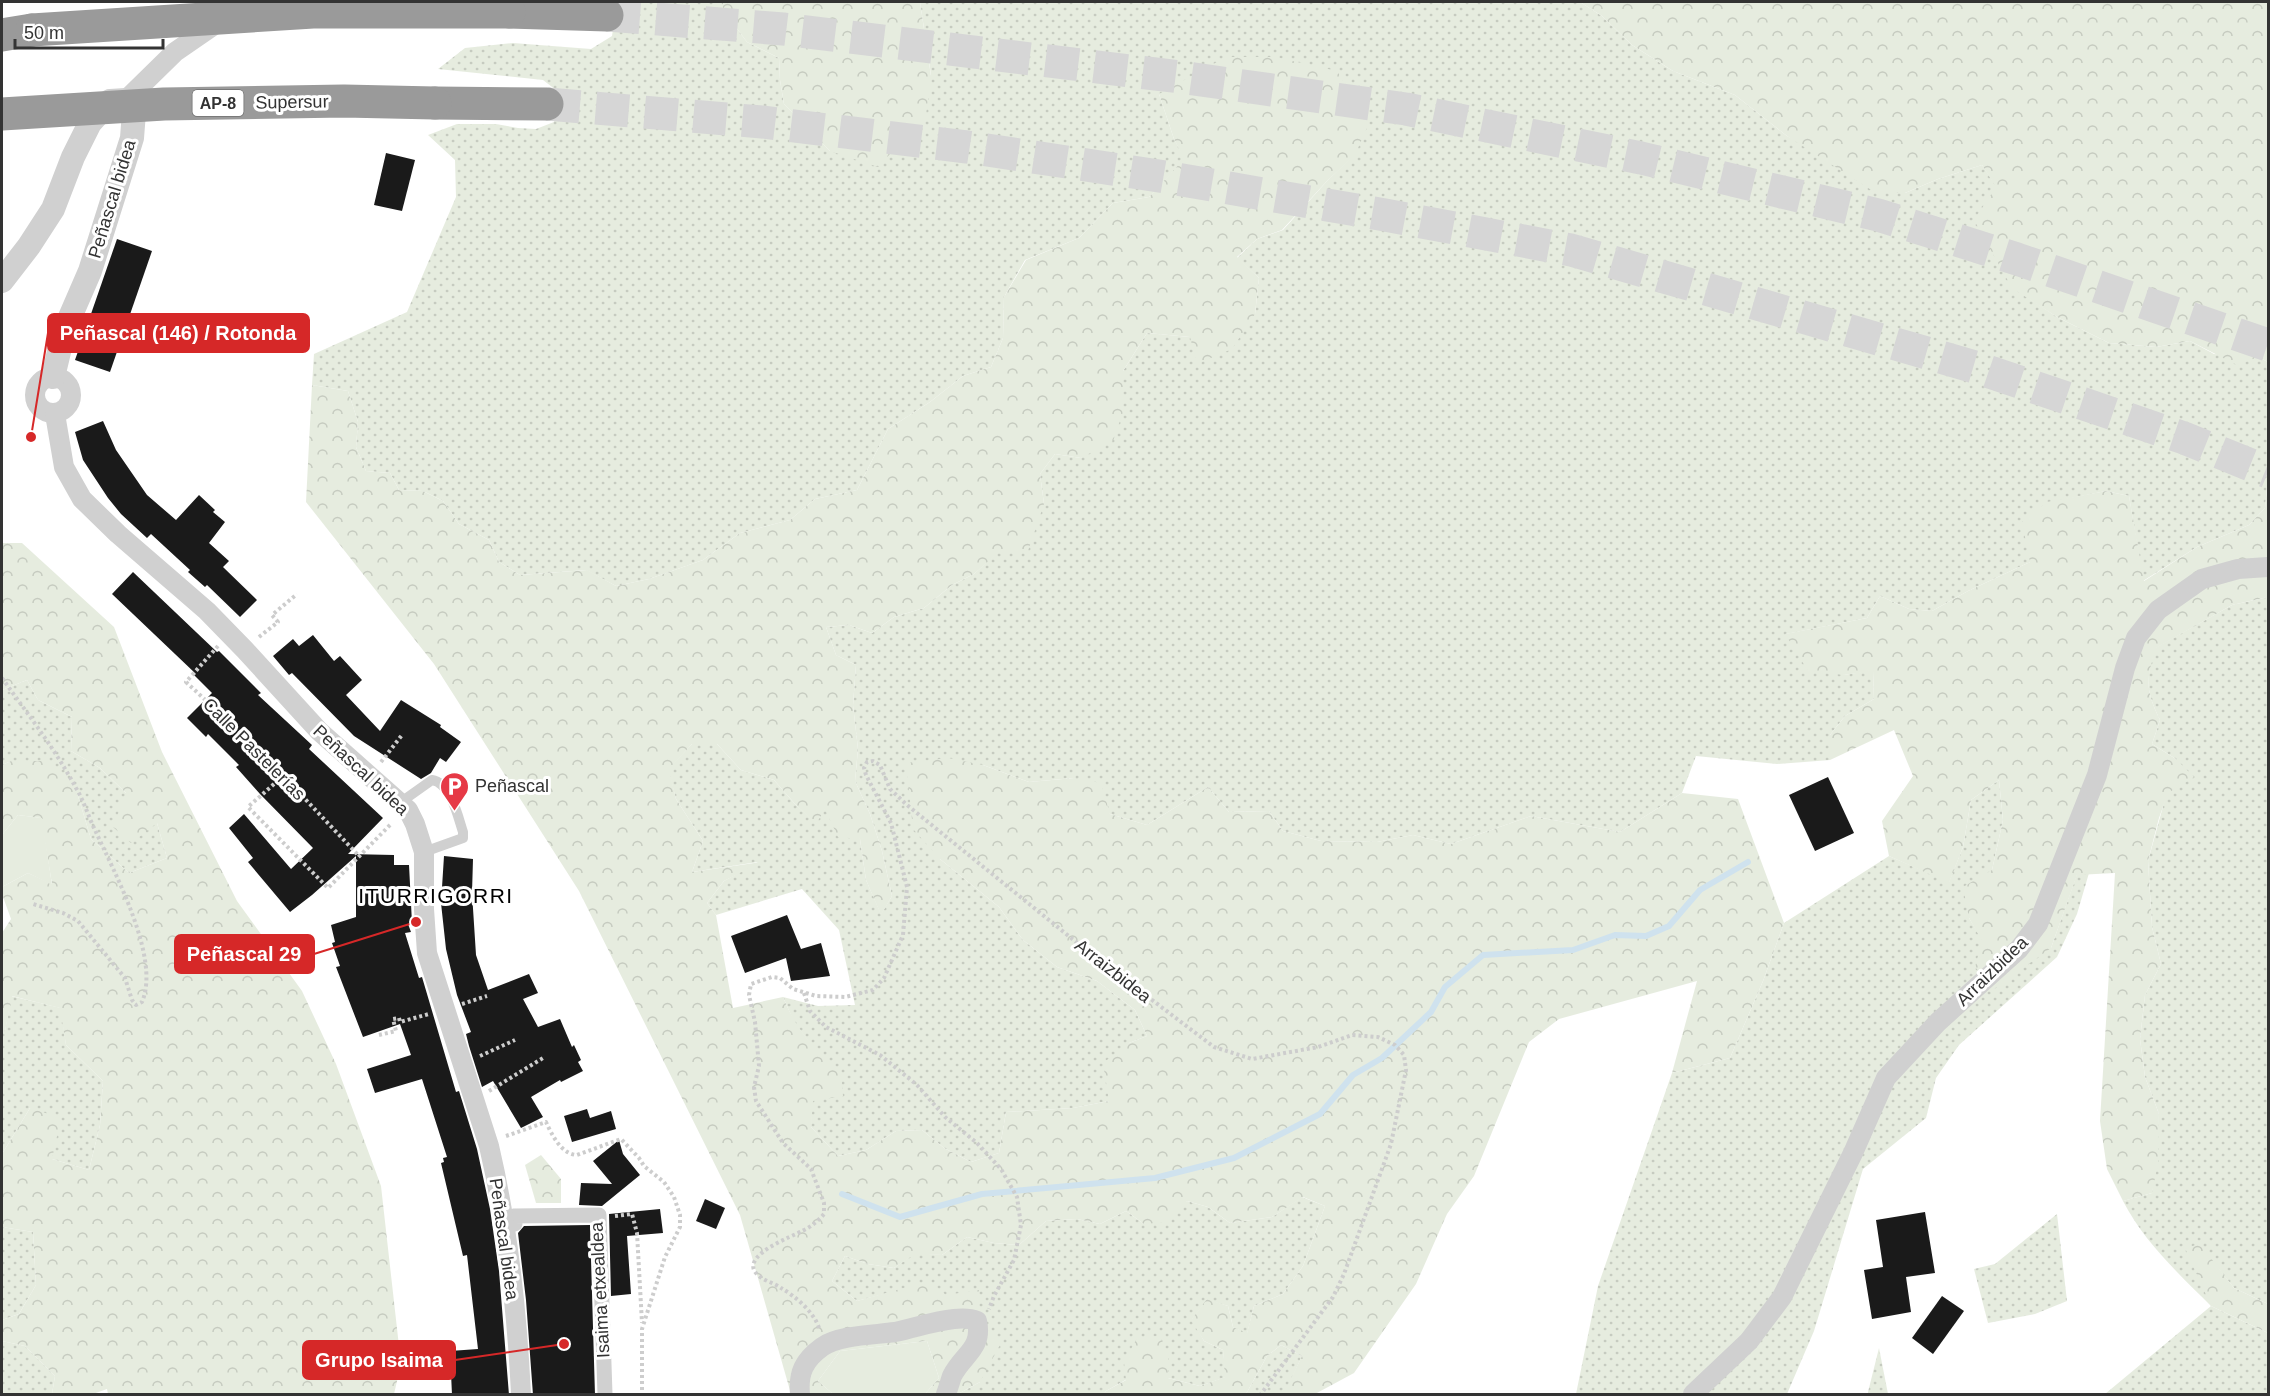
<svg xmlns="http://www.w3.org/2000/svg" width="2270" height="1396" viewBox="0 0 2270 1396" font-family="Helvetica,sans-serif">
<style>
.grass{fill:url(#grass-dots)}
.forest{fill:url(#forest-crowns)}
.garden{fill:#e6ecdf}
.lines{fill:none;stroke-linecap:round;stroke-linejoin:round}
.stream{stroke:#cfe2ee;stroke-width:6}
.building{fill:#1a1a1a}
.motorway-tunnel{stroke:#d6d6d6;stroke-width:33;stroke-dasharray:33 16;stroke-linecap:butt}
.path{stroke:#cdcdcd;stroke-width:4;stroke-dasharray:3 3;stroke-linecap:butt}
.service{stroke:#d0d0d0;stroke-width:10}
.pedestrian{stroke:#d0d0d0;stroke-width:15}
.minor{stroke:#d0d0d0;stroke-width:20}
.tertiary{stroke:#d0d0d0;stroke-width:24}
.motorway{stroke:#9a9a9a;stroke-width:33}
.motorway-bridge{stroke:#9a9a9a;stroke-width:33}
.labels{text-anchor:middle;dominant-baseline:central;stroke-width:6;stroke-linejoin:round;paint-order:stroke}
.shield{fill:#fff;stroke:#707070;stroke-width:1.5}
.shield-label{font-size:16px;font-weight:bold;fill:#333}
.street-label{font-size:18px;fill:#333;stroke:#fff}
.poi-label{font-size:18px;fill:#333;stroke:#fff;text-anchor:start}
.quarter-label{font-size:21px;letter-spacing:1.5px;fill:#000;stroke:#fff}
.leader{fill:none;stroke:#d62828;stroke-width:2}
.callout-dot{fill:#d62828;stroke:#fff;stroke-width:2}
.callout{fill:#d62828;stroke:#d62828;stroke-width:2}
.callout-label{font-size:20px;text-anchor:middle;font-weight:bold;fill:#fff}
</style>
<defs>
<pattern id="grass-dots" width="8" height="8" patternUnits="userSpaceOnUse" patternTransform="scale(1.5)"><rect width="8" height="8" fill="#e6ecdf"/><path d="M2 2h.1M6 6h.1" fill="none" stroke="#c6cbc0" stroke-width="1.8" stroke-linecap="round"/></pattern>
<pattern id="forest-crowns" width="20" height="18" patternUnits="userSpaceOnUse" patternTransform="scale(1.5)"><rect width="20" height="18" fill="#e6ecdf"/><path d="M2 6a3 3 0 1 1 6 0M12 15a3 3 0 1 1 6 0" fill="none" stroke="#c6cbc0"/></pattern>
</defs>
<rect width="100%" height="100%" fill="#fff"/>
<g class="grass">
<polygon points="610,2 723,2 723,10 747,42 779,58 780,80 784,104 830,151 931,75 920,2 1580,2 1602,16 1632,45 1673,71 1735,95 1787,136 1905,193 1938,179 1982,165 1997,187 2012,287 2057,317 2109,343 2156,347 2190,341 2214,354 2258,357 2268,362 2268,477 2265,508 2249,525 2197,547 2143,581 2129,496 2106,491 2047,503 2030,562 1968,591 1932,611 1909,609 1880,596 1867,618 1786,634 1844,675 1873,670 1874,699 1845,716 1830,735 1830,760 1777,764 1696,756 1682,793 1620,832 1531,816 1451,844 1413,835 1377,842 1321,841 1283,831 1269,811 1229,812 1208,787 1147,825 1110,814 1074,778 1029,782 983,765 940,859 999,907 1023,940 1057,967 1097,981 1135,1010 1147,1036 1129,1043 1109,1101 1073,1108 1006,1112 999,1153 971,1162 944,1148 922,1130 896,1131 866,1150 838,1156 811,1127 812,1046 794,1022 783,997 818,1006 855,1005 839,930 802,889 716,915 707,903 724,881 758,862 692,872 703,841 676,799 668,769 692,744 717,744 741,770 774,780 795,804 816,823 825,808 860,839 866,880 881,914 892,896 882,851 870,814 855,781 858,749 853,705 856,665 836,655 826,627 849,625 872,633 894,617 924,608 952,585 974,574 998,552 1044,504 1040,474 1055,454 1081,458 1123,412 1123,371 1147,333 1190,337 1255,314 1259,278 1237,258 1257,239 1283,230 1327,181 1354,155 1159,94 1174,139 1185,159 1149,197 1113,203 1079,238 1025,260 1004,297 1003,338 991,367 963,376 930,402 888,429 857,490 815,499 790,520 740,533 703,560 649,579 616,586 586,570 520,575 499,562 489,540 459,524 443,501 423,491 399,490 390,473 366,471 356,447 358,422 348,391 312,385 314,354 407,312 456,197 455,160 428,135 457,124 496,124 518,128 536,129 554,122 558,103 556,90 543,80 438,69 465,48 513,43 591,49 612,36 616,8"/>
<path d="M 2268,597 L 2268,1304 L 2234,1288 L 2218,1268 L 2211,1306 L 2268,1333 L 2268,1394 L 2105,1394 L 2211,1306 C 2179,1274 2144,1242 2123,1201 L 2152,1193 L 2159,1114 L 2145,1077 L 2140,1039 L 2145,995 L 2161,964 L 2152,927 L 2148,861 L 2176,759 L 2152,744 L 2160,720 C 2145,689 2146,680 2155,648 L 2232,605 Z"/>
<polygon points="27,680 38,700 72,717 71,751 100,768 157,823 167,858 129,873 91,839 78,796 11,761 2,765 2,690"/>
<polygon points="1999,780 2003,820 1992,870 1969,918 1983,941 2051,948 2077,874 2089,873 2077,914 2057,957 1959,1045 1936,1078 1926,1118 1863,1169 1814,1331 1787,1394 1576,1394 1598,1286 1672,1073 1730,1058 1763,981 1784,923 1889,856 1949,882 1963,847 1971,800"/>
<polygon points="11,996 61,1008 66,1045 103,1081 100,1125 89,1170 52,1159 30,1108 2,1154 2,1032 5,1031"/>
<polygon points="1302,1197 1325,1206 1303,1266 1283,1294 1254,1306 1247,1334 1233,1327 1228,1306 1207,1300 1192,1319 1204,1341 1223,1350 1226,1377 1200,1386 1168,1378 1168,1356 1106,1391 1104,1394 958,1394 980,1382 946,1295 892,1292 857,1301 832,1281 845,1256 868,1264 894,1268 915,1253 942,1255 967,1237 994,1243 1019,1245 1046,1221 1077,1219 1100,1224 1126,1211 1144,1224 1187,1201 1208,1207 1230,1223 1272,1217"/>
<polygon points="2057,1214 2067,1301 2035,1314 1988,1323 1974,1269 1995,1264"/>
<polygon points="2,1227 33,1232 36,1285 19,1314 2,1320"/>
<polygon points="2,1341 25,1346 55,1376 52,1394 2,1394"/>
<polygon points="1281,1345 1302,1356 1286,1391 1286,1394 1246,1394 1267,1356"/>
<polygon points="1879,1348 1888,1394 1868,1394 1868,1392"/>
</g>
<g class="forest">
<polygon points="723,2 920,2 931,76 926,115 878,167 830,151 784,104 780,80 779,58 747,42 723,10"/>
<polygon points="1580,2 2268,2 2268,362 2258,357 2237,365 2190,341 2156,347 2109,343 2057,317 2012,288 1974,220 1996,187 1982,165 1938,179 1905,193 1876,193 1787,136 1735,95 1673,71 1632,45 1602,16"/>
<path d="M 1226,57 L 1275,57 L 1337,71 L 1369,123 L 1355,155 L 1327,181 L 1282,230 L 1257,239 L 1237,257 L 1259,278 L 1255,314 L 1232,349 L 1197,364 L 1190,337 L 1147,333 L 1123,371 L 1123,412 L 1113,441 L 1081,458 L 1055,454 L 1040,474 L 1044,504 L 1028,551 L 998,553 L 974,574 L 952,585 L 924,608 L 894,617 L 872,633 L 849,625 L 826,627 L 836,655 L 856,665 L 853,705 L 858,749 L 855,781 L 870,814 L 882,851 L 892,896 L 881,915 L 866,880 L 860,839 L 838,837 L 825,809 L 816,824 L 795,804 L 774,780 L 741,770 L 717,744 L 692,744 L 669,769 L 676,799 L 703,841 L 692,872 L 761,862 L 724,881 L 707,903 L 716,915 L 733,1008 L 783,997 C 798,1033 813,1047 841,1073 L 843,1096 L 813,1101 L 811,1127 L 838,1156 L 866,1150 L 896,1131 L 922,1130 L 944,1148 L 971,1162 L 999,1153 L 1006,1112 L 1073,1108 L 1109,1101 L 1103,1063 L 1129,1043 L 1147,1036 L 1135,1010 L 1097,981 L 1057,967 L 1023,940 L 999,907 L 940,859 L 913,829 L 906,763 L 948,758 L 983,765 L 1029,782 L 1074,778 L 1101,783 L 1110,814 L 1147,825 L 1208,787 L 1229,812 L 1269,811 L 1283,831 L 1321,841 L 1377,842 L 1413,835 L 1451,844 L 1531,816 L 1620,832 L 1682,793 L 1738,799 L 1784,923 L 1763,981 L 1730,1058 L 1672,1073 L 1697,981 L 1559,1019 L 1529,1042 L 1474,1176 L 1447,1214 L 1416,1284 L 1354,1373 L 1315,1394 L 1286,1394 L 1285,1391 L 1302,1356 L 1281,1345 L 1267,1356 L 1246,1394 L 1104,1394 L 1106,1391 L 1126,1380 L 1124,1362 L 1137,1338 L 1160,1336 L 1168,1356 L 1168,1378 L 1200,1386 L 1225,1377 L 1223,1350 L 1204,1341 L 1191,1320 L 1207,1299 L 1228,1306 L 1233,1327 L 1247,1333 L 1254,1306 L 1283,1294 L 1303,1266 L 1325,1206 L 1303,1197 L 1272,1217 L 1230,1223 L 1208,1207 L 1187,1201 L 1167,1222 L 1144,1224 L 1126,1211 L 1100,1224 L 1077,1219 L 1046,1221 L 1019,1245 L 994,1243 L 967,1237 L 942,1255 L 915,1254 L 894,1268 L 868,1264 L 845,1256 L 832,1281 L 857,1301 L 929,1281 L 946,1295 L 979,1290 L 977,1317 L 1001,1343 L 980,1382 L 958,1394 L 925,1394 L 939,1378 L 927,1341 L 840,1351 L 818,1381 L 833,1394 L 791,1394 L 740,1215 L 579,891 L 434,664 L 306,502 L 312,385 L 348,391 L 358,422 L 356,447 L 366,471 L 390,473 L 399,490 L 423,491 L 443,501 L 459,524 L 489,540 L 499,562 L 520,575 L 587,570 L 616,586 L 649,579 L 703,560 L 740,533 L 790,520 L 815,499 L 857,490 L 888,429 L 930,402 L 963,376 L 991,367 L 1003,338 L 1004,297 L 1026,260 L 1079,238 L 1113,203 L 1149,197 L 1184,159 L 1174,139 L 1159,94 Z"/>
<path d="M 2268,477 L 2268,597 L 2232,605 L 2156,648 C 2146,680 2145,689 2160,720 L 2152,744 L 2176,759 L 2194,777 L 2168,793 L 2159,818 L 2148,861 L 2152,927 L 2161,964 L 2145,995 L 2140,1039 L 2145,1077 L 2159,1114 L 2158,1163 L 2152,1193 L 2123,1201 L 2107,1169 L 2100,1121 L 2115,873 L 2077,875 L 2051,948 L 1994,989 L 1975,967 L 1982,941 L 1969,918 L 1963,887 L 1992,870 L 2003,820 L 1999,780 L 1971,800 L 1963,847 L 1949,883 L 1889,856 L 1882,821 L 1913,776 L 1894,730 L 1830,760 L 1830,735 L 1845,716 L 1874,699 L 1873,671 L 1844,675 L 1808,671 L 1785,634 L 1867,618 L 1880,596 L 1909,609 L 1932,611 L 1968,591 L 2030,562 L 2022,522 L 2047,502 L 2106,491 L 2129,496 L 2144,581 L 2197,547 L 2249,525 L 2265,508 Z"/>
<polygon points="2,543 22,543 114,627 162,752 237,901 302,991 336,1064 381,1186 401,1364 394,1394 108,1394 107,1389 93,1394 52,1394 55,1376 25,1346 2,1341 2,1320 19,1314 36,1285 33,1232 2,1227 2,1154 30,1108 61,1118 52,1159 89,1170 100,1125 103,1081 66,1045 60,1008 12,996 5,1031 2,1032 2,933 11,919 2,894 2,887 28,873 52,884 41,818 18,815 2,835 2,765 11,761 49,761 78,796 91,839 129,873 167,858 157,823 131,843 113,827 126,793 100,768 71,751 72,717 38,700 27,680 2,690"/>
<polygon points="541,1155 561,1179 561,1203 536,1203 525,1165"/>
<polygon points="2200,1244 2234,1288 2268,1304 2268,1333 2211,1306 2185,1248"/>
</g>
<g class="garden">
<polygon points="18,815 42,818 52,885 28,873 2,887 2,835"/>
<polygon points="927,1341 939,1378 925,1394 833,1394 818,1381 840,1351"/>
</g>
<g class="lines">
<polyline class="stream" points="842,1194 900,1217 982,1194 1155,1178 1234,1158 1320,1114 1353,1075 1382,1058 1431,1012 1445,987 1483,955 1573,950 1615,935 1646,936 1669,926 1700,890 1748,862"/>
</g>
<g class="building">
<polygon points="386,153 415,160 402,211 374,205"/>
<polygon points="117,239 152,251 110,372 75,360"/>
<polygon points="103,421 116,450 147,495 176,520 199,495 215,510 213,512 225,522 209,543 229,561 223,567 257,600 240,617 207,585 205,587 188,572 190,570 151,534 147,538 121,514 108,498 83,460 75,432"/>
<polygon points="133,572 217,652 219,651 261,693 258,695 312,745 309,749 383,818 348,854 394,855 394,865 409,865 412,923 408,924 411,932 405,933 419,978 422,977 456,1092 459,1091 477,1149 490,1209 499,1271 509,1395 452,1395 450,1351 478,1349 467,1255 463,1256 441,1163 444,1162 443,1158 447,1157 422,1079 375,1093 367,1069 411,1055 400,1024 363,1037 336,967 340,966 332,943 335,942 331,925 356,917 356,856 312,895 290,912 248,862 253,858 229,828 244,814 291,869 313,848 260,794 236,767 239,765 208,734 206,737 187,718 212,693 194,675 196,674 112,594"/>
<polygon points="313,635 334,661 340,656 362,680 346,695 380,731 401,700 441,725 440,727 461,742 446,762 440,758 431,773 421,779 354,736 292,673 289,675 273,656 293,639 299,646"/>
<polygon points="1828,777 1854,833 1815,851 1789,795"/>
<polygon points="444,856 473,859 472,893 476,955 488,990 529,974 538,993 523,999 538,1027 560,1019 572,1047 574,1045 581,1060 578,1062 583,1071 561,1082 560,1080 531,1097 543,1117 521,1128 493,1081 482,1087 469,1046 466,1034 471,1032 457,995 446,949 441,903"/>
<polygon points="787,915 801,949 821,943 830,976 791,981 786,958 745,973 731,936"/>
<polygon points="587,1109 590,1118 611,1111 616,1129 572,1142 564,1116"/>
<polygon points="619,1140 623,1154 640,1175 602,1206 579,1205 581,1183 612,1184 593,1161"/>
<polygon points="705,1199 725,1208 716,1229 696,1221"/>
<polygon points="660,1209 663,1233 627,1236 631,1294 611,1296 609,1214"/>
<polygon points="1925,1212 1935,1273 1906,1277 1911,1312 1872,1319 1864,1270 1883,1267 1876,1220"/>
<polygon points="590,1225 595,1395 533,1395 526,1300 518,1233 524,1226"/>
<polygon points="1942,1296 1964,1311 1933,1354 1912,1338"/>
</g>
<g class="lines">
<g class="motorway-tunnel">
<polyline points="607,15 783,29 1180,77 1406,109 1641,158 1878,215 2017,259 2268,345"/>
<polyline points="547,104 762,122 967,147 1159,176 1385,215 1571,250 1975,367 2184,438 2268,472"/>
</g>
<g class="path">
<polyline points="259,637 278,622 272,615 297,594"/>
<polyline points="218,646 186,682 255,746 359,856"/>
<path d="M 2,678 C 27,713 55,749 76,788 C 84,801 88,816 95,830 C 114,872 161,958 142,1002 L 136,1005 L 132,1000 L 125,978 L 78,921 L 63,913 L 33,904"/>
<polyline points="381,762 402,735"/>
<polyline points="283,776 248,807 328,888 391,824"/>
<polyline points="804,993 810,1011 826,1027 880,1055 917,1085 945,1117 977,1143 1001,1169 1017,1197 1021,1225 1014,1260 994,1296 989,1309"/>
<polyline points="462,1004 487,996"/>
<polyline points="379,1035 396,1031 393,1019 399,1018 400,1022 429,1014"/>
<polyline points="480,1056 515,1040"/>
<polyline points="489,1091 543,1058"/>
<path d="M 506,1136 L 546,1122 C 552,1135 561,1154 577,1155 L 621,1139 L 639,1158 L 644,1166 L 664,1182 L 674,1197 L 680,1215 L 680,1227 L 665,1257 L 642,1329 L 642,1394"/>
<polyline points="615,1216 632,1214 637,1233 642,1323"/>
<path d="M 819,1328 C 814,1312 795,1296 781,1288 C 773,1282 759,1280 754,1270 C 747,1253 791,1237 802,1231 C 811,1227 818,1221 824,1214 L 824,1203 L 811,1169 L 783,1143 L 756,1101 L 754,1087 L 759,1066 L 755,1022 L 749,995 L 751,984 L 772,977 L 780,978 L 793,989 L 816,996 L 845,997 L 873,990 L 884,978 L 903,935 L 907,887 L 891,823 L 866,775 L 864,768 L 867,762 L 873,761 L 880,765 L 890,789 L 907,805 L 1081,946 L 1214,1047 L 1252,1059 L 1318,1047 L 1352,1035 L 1378,1037 L 1395,1045 L 1404,1055 L 1406,1070 L 1391,1144 L 1344,1274 L 1333,1297 L 1261,1394"/>
</g>
<path class="service" d="M 401,802 L 432,780 C 451,783 458,817 463,832 L 463,838 L 424,852"/>
<polyline class="pedestrian" points="504,1225 515,1224 514,1216 599,1215 605,1394"/>
<g class="minor">
<polyline points="126,100 175,52 220,21"/>
<circle cx="53" cy="395" r="18"/>
<path d="M 55,414 L 64,467 L 82,499 L 118,534 L 207,611 L 245,650 L 319,731 L 408,810 L 415,824 L 424,852 L 424,909 L 427,953 L 489,1146 C 508,1227 517,1312 521,1394"/>
<path d="M 800,1394 C 798,1373 804,1360 822,1347 C 839,1335 874,1335 895,1332 C 915,1328 934,1321 954,1319 C 963,1318 970,1318 977,1321 C 983,1349 963,1354 952,1376 C 950,1382 948,1389 946,1394"/>
<polyline points="1693,1394 1749,1341 1782,1297 1853,1153 1886,1078 1938,1022 2019,949 2038,924 2097,775 2125,668 2136,638 2158,610 2202,579 2238,569 2268,567"/>
</g>
<polyline class="tertiary" points="2,281 29,246 53,209 73,157 90,123 110,101 126,100 134,112 132,138 90,271 64,331 53,377"/>
<g class="motorway">
<polyline points="509,12 607,15"/>
<polyline points="2,35 32,30"/>
<polyline points="435,103 547,104"/>
</g>
<g class="motorway-bridge">
<polyline points="32,30 313,12 509,12"/>
<polyline points="2,114 164,104 344,101 435,103"/>
</g>
</g>
<defs>
<symbol id="parking-pin" viewBox="-11 -11 22 30"><path d="M0 17L-7.5 6A9.5 9.5 0 1 1 7.5 6Z" fill="#e63946" stroke="#fff"/><path d="M-3.5-5.5H1a3.5 3.5 0 0 1 0 7H-1V5.5H-3.5ZM-1-3.4V-.6H.8a1.4 1.4 0 0 0 0-2.8Z" fill="#fff"/></symbol>
</defs>
<g fill-rule="evenodd">
<use href="#parking-pin" x="438" y="770" width="33" height="45"/>
</g>
<g class="labels">
<rect class="shield" x="192.5" y="90" width="51" height="26" rx="4.5"/>
<g class="shield-label">
<text x="218" y="103">AP-8</text>
</g>
<g class="street-label">
<text transform="translate(292 102) rotate(-1)">Supersur</text>
<text transform="translate(112 199) rotate(-73)">Peñascal bidea</text>
<text transform="translate(254 749) rotate(45)">Calle Pastelerías</text>
<text transform="translate(361 770) rotate(43)">Peñascal bidea</text>
<text transform="translate(1113 971) rotate(38)">Arraizbidea</text>
<text transform="translate(1992 971) rotate(-44)">Arraizbidea</text>
<text transform="translate(504 1239) rotate(82)">Peñascal bidea</text>
<text transform="translate(600 1290) rotate(-93)">Isaima etxealdea</text>
</g>
<g class="poi-label">
<text x="475" y="786">Peñascal</text>
</g>
<g class="quarter-label">
<text x="436" y="895">ITURRIGORRI</text>
</g>
</g>
<path class="leader" d="M31 437L48 333M416 922L314 954M564 1344L455 1360"/>
<g class="callout-dot">
<circle cx="31" cy="437" r="6"/>
<circle cx="416" cy="922" r="6"/>
<circle cx="564" cy="1344" r="6"/>
</g>
<g class="callout">
<rect x="48" y="314" width="261" height="38" rx="6"/>
<rect x="175" y="935" width="139" height="38" rx="6"/>
<rect x="303" y="1341" width="152" height="38" rx="6"/>
</g>
<g class="callout-label">
<text x="178" y="340">Peñascal (146) / Rotonda</text>
<text x="244" y="961">Peñascal 29</text>
<text x="379" y="1367">Grupo Isaima</text>
</g>
<rect width="2270" height="1396" fill="none" stroke="#333333" stroke-width="6"/>
<path d="M15 39v9h148v-9" fill="none" stroke="#333333" stroke-width="3"/>
<text x="24" y="39" font-size="18" fill="#333333" stroke="#ffffff" stroke-width="4.5" paint-order="stroke">50 m</text>
</svg>
